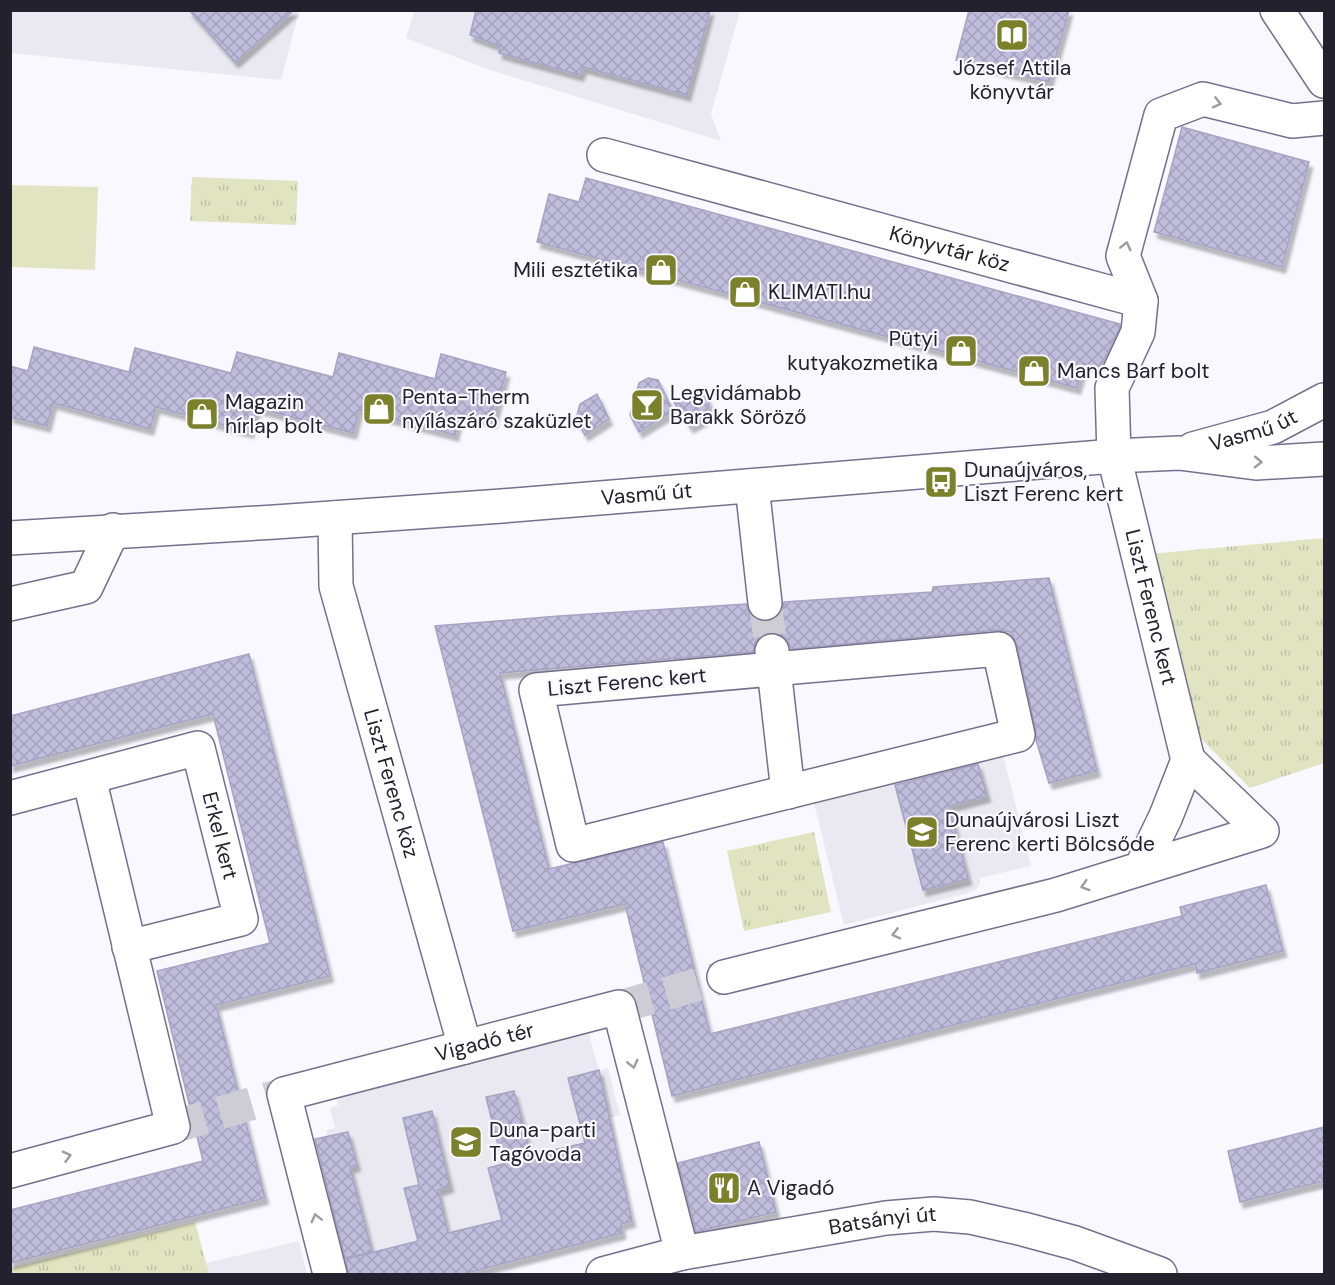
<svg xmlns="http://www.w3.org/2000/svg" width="1335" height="1285" viewBox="0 0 1335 1285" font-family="'DM Sans',sans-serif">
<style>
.built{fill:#eae9f1}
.grass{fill:url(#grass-tufts)}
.pitch{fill:#e0e4c0}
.building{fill:url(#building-cross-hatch);stroke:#a7a4c3;stroke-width:1.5;filter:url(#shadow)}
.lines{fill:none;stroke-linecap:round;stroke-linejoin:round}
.minor-tunnel{stroke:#cecdd5;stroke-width:33;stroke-dasharray:33 16;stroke-linecap:butt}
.minor-casing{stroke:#74708d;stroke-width:36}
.minor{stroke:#fff;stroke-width:33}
.oneway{stroke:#9c9ba0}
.labels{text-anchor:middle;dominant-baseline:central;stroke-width:4.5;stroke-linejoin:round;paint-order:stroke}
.poi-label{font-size:21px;fill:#23212d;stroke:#f9f8ff;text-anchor:start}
.street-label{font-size:21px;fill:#23212d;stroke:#f9f8ff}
</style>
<defs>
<pattern id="grass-tufts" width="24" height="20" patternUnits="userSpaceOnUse" patternTransform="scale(1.5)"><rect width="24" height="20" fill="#e0e4c0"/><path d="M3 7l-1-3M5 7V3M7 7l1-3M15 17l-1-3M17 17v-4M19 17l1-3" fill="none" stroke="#c0c3a5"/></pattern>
<pattern id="building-cross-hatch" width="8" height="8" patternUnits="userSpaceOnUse" patternTransform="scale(1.5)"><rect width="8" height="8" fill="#bfbcdc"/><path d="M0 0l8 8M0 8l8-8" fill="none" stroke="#a4a1bd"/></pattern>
<filter id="shadow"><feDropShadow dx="3.5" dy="6" stdDeviation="1.5" flood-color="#0004"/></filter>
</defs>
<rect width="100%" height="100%" fill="#f9f8ff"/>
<g class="built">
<polygon points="10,11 299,11 281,80 11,53"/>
<polygon points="414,11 740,11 711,114 721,141 487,69 406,38"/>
<polygon points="1001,747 1031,866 980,878 980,884 976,890 965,894 844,925 813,799"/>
<polygon points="588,1031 599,1070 608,1068 620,1115 610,1118 617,1145 603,1149 531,1213 343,1259 342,1253 338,1253 318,1173 324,1172 327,1130 335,1128 330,1108 338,1105 336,1093"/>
<polygon points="299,1241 307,1274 209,1274 206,1263"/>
</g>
<g class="grass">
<polygon points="192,177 298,181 296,225 190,221"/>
<polygon points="1324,538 1324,763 1250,788 1197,735 1149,554"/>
<polygon points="814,832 831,912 744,931 727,851"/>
<polygon points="195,1222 209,1274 11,1274 11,1268"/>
</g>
<polygon class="pitch" points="11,185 98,187 95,270 11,267"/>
<g class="building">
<polygon points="189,10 294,10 235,62"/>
<polygon points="476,10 710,10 687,95 583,67 580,75 499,53 500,46 470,35"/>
<polygon points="969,10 1069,10 1049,82 956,60"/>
<polygon points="1182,127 1309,162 1282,267 1154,232"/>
<polygon points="586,178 1120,324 1120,327 1100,368 1084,364 1077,388 537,242 549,194 579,202"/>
<polygon points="34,347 129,372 135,348 231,373 237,352 333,377 339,353 435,379 441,354 506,372 493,422 460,413 455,435 359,410 353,433 257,408 250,432 156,407 150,429 53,403 47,426 10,417 10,366 28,371"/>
<polygon points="648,378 658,380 673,411 639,432 630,415 639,383"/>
<polygon points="695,390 704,392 709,402 706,418 690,427 673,401"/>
<polygon points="597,394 609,419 585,435 576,419 580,404"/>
<polygon points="1049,578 1097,771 1049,783 1036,740 1036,731 1017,645 1011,632 997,630 791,649 787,639 779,634 770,632 760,636 755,643 753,652 500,673 549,869 663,842 710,1034 1182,916 1180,907 1266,885 1283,951 1197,973 1195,964 672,1096 625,904 513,931 435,626 559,616 746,604 750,615 757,620 766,622 777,618 782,611 784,602 932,592 933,587"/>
<polygon points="249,654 330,976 216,1005 265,1198 10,1263 10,1210 203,1161 157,971 270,943 213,714 10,766 10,716"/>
<polygon points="978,764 987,796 949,806 968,879 923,890 895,785"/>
<polygon points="599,1070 632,1221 621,1224 622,1233 459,1275 348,1275 346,1259 418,1241 404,1188 419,1185 403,1118 432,1111 450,1186 438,1190 448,1233 502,1220 488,1168 503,1164 486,1097 514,1091 531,1155 585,1143 568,1078"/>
<polygon points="1324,1127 1324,1181 1240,1202 1228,1151"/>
<polygon points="348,1132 357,1165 350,1167 372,1252 345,1258 315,1139"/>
<polygon points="759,1142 776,1212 696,1232 678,1163"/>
</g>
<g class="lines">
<g class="minor-tunnel">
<polyline points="765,603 772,651"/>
<polyline points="619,1007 724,977"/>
<polyline points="173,1127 284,1094"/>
</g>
<defs>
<g id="minor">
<polyline points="1277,10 1324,81"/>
<path id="s1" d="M 604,155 L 1141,301 L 1138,332 L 1112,388 L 1114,456 L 1188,760"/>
<polyline points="1141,301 1123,256 1161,115 1203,99 1292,121 1324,118"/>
<path id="s2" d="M 1193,449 L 1273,427 L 1324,400"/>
<polyline points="752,486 765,603"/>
<path id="s3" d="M 335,518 L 336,586 L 465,1047"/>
<path id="s4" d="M 10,538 L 275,522 L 502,506 L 1114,456 L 1179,453 L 1256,463 L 1324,459"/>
<polyline points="10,604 86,587 113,530"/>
<polygon points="999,649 1018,735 573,845 536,690"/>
<polyline points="772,651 788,792"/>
<path id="s5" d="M 10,798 L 198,748 L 241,919 L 129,947"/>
<polyline points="724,977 1056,895 1262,831 1188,760 1166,816 1141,868"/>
<polyline points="10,1171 173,1127 89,778"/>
<path id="s6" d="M 330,1274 L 284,1094 L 619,1007 L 682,1253"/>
<path id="s7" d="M 603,1274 L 682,1253 L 886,1218 L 934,1214 L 970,1217 L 1023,1229 L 1075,1243 L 1160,1274"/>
</g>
</defs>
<use href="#minor" class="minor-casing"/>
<use href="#minor" class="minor"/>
</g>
<defs><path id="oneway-chevron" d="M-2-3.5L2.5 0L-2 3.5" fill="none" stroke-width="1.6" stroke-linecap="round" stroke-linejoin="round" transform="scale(1.5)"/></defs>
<g class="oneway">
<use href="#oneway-chevron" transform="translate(1217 103) rotate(14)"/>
<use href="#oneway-chevron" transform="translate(1126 246) rotate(-76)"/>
<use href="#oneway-chevron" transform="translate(1258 462) rotate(1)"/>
<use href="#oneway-chevron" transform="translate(1085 886) rotate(163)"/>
<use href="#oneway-chevron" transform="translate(896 934) rotate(166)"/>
<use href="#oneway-chevron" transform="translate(633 1064) rotate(76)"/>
<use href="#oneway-chevron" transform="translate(67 1156) rotate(-15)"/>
<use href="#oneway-chevron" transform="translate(316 1218) rotate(-104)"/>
</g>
<defs>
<symbol id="library-square" viewBox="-11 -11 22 22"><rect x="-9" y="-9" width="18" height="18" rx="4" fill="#7b812b" stroke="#f9f8ff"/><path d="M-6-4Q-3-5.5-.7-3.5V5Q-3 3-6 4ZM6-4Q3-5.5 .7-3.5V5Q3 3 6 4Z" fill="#fff"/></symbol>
<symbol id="shop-square" viewBox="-11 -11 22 22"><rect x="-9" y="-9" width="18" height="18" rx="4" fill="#7b812b" stroke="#f9f8ff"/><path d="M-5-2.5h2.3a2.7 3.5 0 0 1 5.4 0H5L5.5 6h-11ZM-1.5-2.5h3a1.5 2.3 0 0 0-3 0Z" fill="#fff"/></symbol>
<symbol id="bar-square" viewBox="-11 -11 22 22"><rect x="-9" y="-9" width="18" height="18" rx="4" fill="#7b812b" stroke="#f9f8ff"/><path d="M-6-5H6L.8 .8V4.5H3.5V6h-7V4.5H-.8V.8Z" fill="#fff"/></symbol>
<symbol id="bus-square" viewBox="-11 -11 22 22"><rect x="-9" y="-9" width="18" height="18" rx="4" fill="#7b812b" stroke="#f9f8ff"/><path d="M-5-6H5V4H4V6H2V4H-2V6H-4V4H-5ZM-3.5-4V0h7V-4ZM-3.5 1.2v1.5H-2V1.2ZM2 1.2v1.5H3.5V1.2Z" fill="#fff"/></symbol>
<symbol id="school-square" viewBox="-11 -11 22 22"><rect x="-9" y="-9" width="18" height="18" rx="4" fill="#7b812b" stroke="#f9f8ff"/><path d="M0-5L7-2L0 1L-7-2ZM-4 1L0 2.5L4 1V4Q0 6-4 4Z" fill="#fff"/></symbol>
<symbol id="restaurant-square" viewBox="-11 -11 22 22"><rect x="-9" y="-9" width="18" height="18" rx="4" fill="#7b812b" stroke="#f9f8ff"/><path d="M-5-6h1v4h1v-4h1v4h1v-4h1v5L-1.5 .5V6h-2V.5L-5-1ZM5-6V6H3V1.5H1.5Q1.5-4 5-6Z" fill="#fff"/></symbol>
</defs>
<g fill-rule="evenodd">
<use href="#library-square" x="993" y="16" width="38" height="38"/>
<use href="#shop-square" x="642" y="251" width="38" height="38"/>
<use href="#shop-square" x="726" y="273" width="38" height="38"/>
<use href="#shop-square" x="942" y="332" width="38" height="38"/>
<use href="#shop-square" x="1015" y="352" width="38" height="38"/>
<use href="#bar-square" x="628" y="386" width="38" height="38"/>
<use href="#shop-square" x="360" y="390" width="38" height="38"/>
<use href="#shop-square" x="183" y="395" width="38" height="38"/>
<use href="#bus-square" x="922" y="463" width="38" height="38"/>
<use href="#school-square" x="903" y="813" width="38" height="38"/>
<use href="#school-square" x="447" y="1123" width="38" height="38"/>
<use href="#restaurant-square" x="705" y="1169" width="38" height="38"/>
</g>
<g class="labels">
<g class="poi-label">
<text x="1012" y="68" text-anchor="middle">József Attila<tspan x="1012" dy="24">könyvtár</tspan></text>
<text x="638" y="270" text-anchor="end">Mili esztétika</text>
<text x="768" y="292">KLIMATI.hu</text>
<text x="938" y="339" text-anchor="end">Pütyi<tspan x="938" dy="24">kutyakozmetika</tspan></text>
<text x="1057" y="371">Mancs Barf bolt</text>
<text x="670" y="393">Legvidámabb<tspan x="670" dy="24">Barakk Söröző</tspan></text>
<text x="402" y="397">Penta-Therm<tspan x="402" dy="24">nyílászáró szaküzlet</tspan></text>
<text x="225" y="402">Magazin<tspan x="225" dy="24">hírlap bolt</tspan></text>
<text x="964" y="470">Dunaújváros,<tspan x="964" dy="24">Liszt Ferenc kert</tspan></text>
<text x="945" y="820">Dunaújvárosi Liszt<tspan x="945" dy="24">Ferenc kerti Bölcsőde</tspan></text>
<text x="489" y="1130">Duna-parti<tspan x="489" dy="24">Tagóvoda</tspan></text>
<text x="747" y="1188">A Vigadó</text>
</g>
<g class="street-label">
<text stroke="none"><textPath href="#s1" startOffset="358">Könyvtár köz</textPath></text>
<text stroke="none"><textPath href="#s2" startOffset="63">Vasmű út</textPath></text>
<text stroke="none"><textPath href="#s4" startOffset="638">Vasmű út</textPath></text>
<text stroke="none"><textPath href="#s1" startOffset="873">Liszt Ferenc kert</textPath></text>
<text transform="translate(627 682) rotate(-5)">Liszt Ferenc kert</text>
<text stroke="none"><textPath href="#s3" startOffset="273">Liszt Ferenc köz</textPath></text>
<text stroke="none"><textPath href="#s5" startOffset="285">Erkel kert</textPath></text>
<text stroke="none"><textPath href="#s6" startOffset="393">Vigadó tér</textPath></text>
<text stroke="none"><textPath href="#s7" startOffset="285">Batsányi út</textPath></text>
</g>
</g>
<rect width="1335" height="1285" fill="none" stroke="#23212d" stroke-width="24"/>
</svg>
